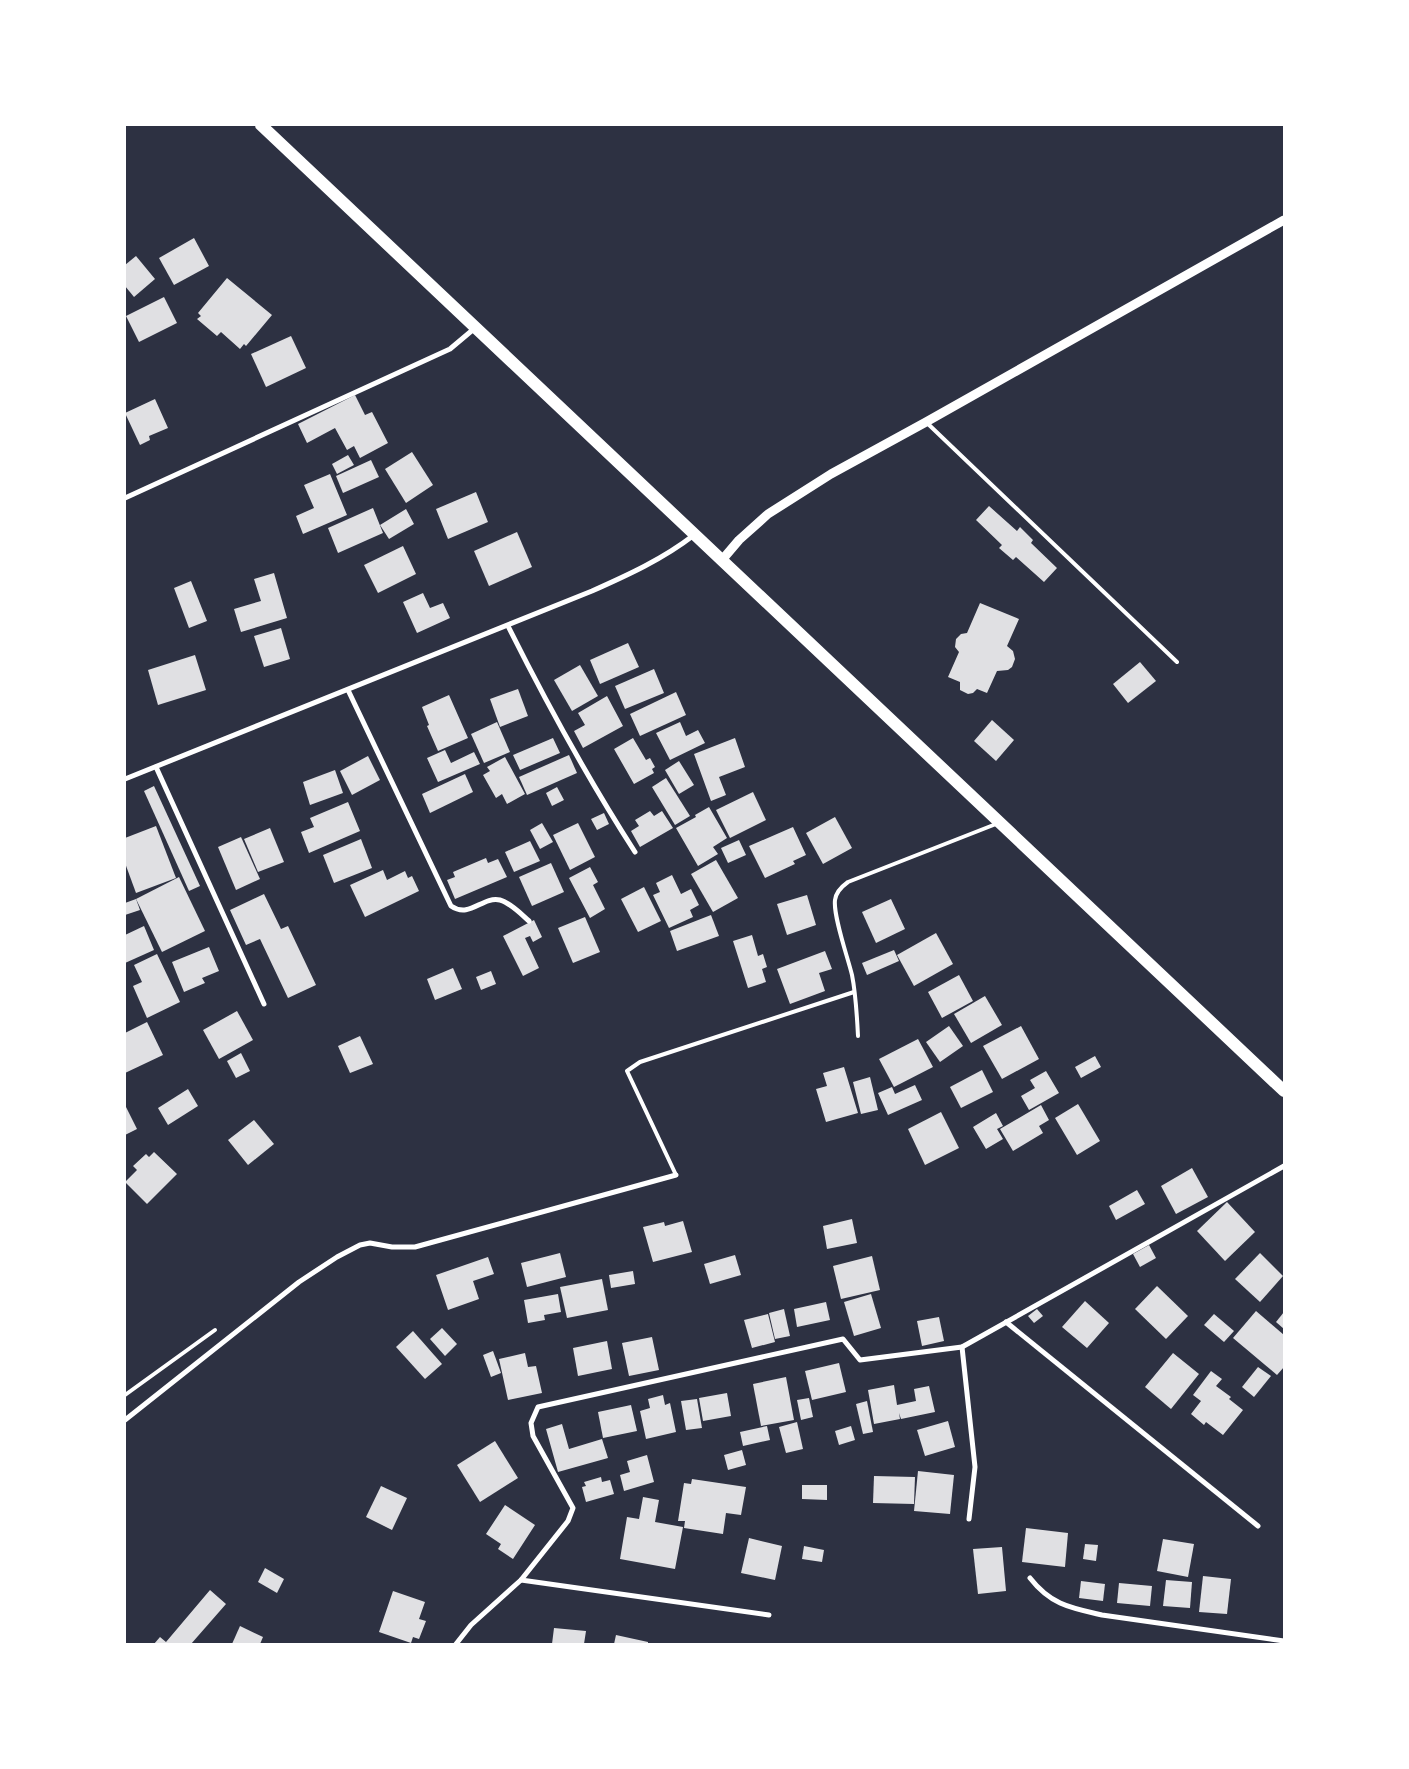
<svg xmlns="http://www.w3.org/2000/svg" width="1409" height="1769" viewBox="0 0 1409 1769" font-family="'Alegreya Sans',sans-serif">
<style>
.building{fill:#e0e0e3}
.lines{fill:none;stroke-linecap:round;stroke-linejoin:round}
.service{stroke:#fff;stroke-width:4}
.minor{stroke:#fff;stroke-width:5}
.tertiary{stroke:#fff;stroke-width:9}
.primary{stroke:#fff;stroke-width:12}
</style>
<rect width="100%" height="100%" fill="#2d3142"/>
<g class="building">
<polygon points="194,238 209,266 174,285 159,258"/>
<polygon points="136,256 155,279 134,297 125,286 125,265"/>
<polygon points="227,278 272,315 246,346 244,344 240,349 221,332 217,336 197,319 201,316 198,313"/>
<polygon points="164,297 177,323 139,342 126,316"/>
<polygon points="291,336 306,368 266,387 251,354"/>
<polygon points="355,395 365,415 372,412 388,443 360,458 354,446 347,450 335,428 307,443 298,424"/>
<polygon points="155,399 168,428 149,436 150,440 140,445 125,413"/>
<polygon points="412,452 433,485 406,503 385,469"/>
<polygon points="348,455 354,465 337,474 332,464"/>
<polygon points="371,460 379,477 343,493 336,476"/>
<polygon points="330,474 347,515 303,534 296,516 314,508 304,485"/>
<polygon points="476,492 488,522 448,539 436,509"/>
<polygon points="989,506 1017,531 1020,527 1033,540 1031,543 1057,568 1044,582 1016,557 1013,560 999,548 1002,545 976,520"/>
<polygon points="373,508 383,533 338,553 328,528"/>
<polygon points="406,509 414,524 389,539 380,525"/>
<polygon points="517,532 532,567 489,586 474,551"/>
<polygon points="403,546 416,574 378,593 364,565"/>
<polygon points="274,573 287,618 241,632 234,609 261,601 254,579"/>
<polygon points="191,581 207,621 189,628 174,588"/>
<polygon points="423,593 430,608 443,603 450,618 417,633 403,602"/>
<polygon points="980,603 1019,619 1007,646 1013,651 1015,659 1012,667 1008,670 997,671 987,693 977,689 973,693 968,694 960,690 960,682 948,677 959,652 955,647 956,639 961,634 967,633"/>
<polygon points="281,628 290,659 264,667 254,636"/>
<polygon points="628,643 639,667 600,684 590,660"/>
<polygon points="195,655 206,690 158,705 148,670"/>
<polygon points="1140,662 1156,681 1128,703 1113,684"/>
<polygon points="580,665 598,696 572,711 554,680"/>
<polygon points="654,669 664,693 625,709 615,686"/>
<polygon points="518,689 528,716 500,727 490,699"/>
<polygon points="676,692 686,715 640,736 630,714"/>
<polygon points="449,695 468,738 438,751 427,726 429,725 422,707"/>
<polygon points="607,696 623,726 583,748 574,731 585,725 578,713"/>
<polygon points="992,720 1014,740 996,761 974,741"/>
<polygon points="497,722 510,752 484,763 471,734"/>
<polygon points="680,722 686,736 698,730 705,743 670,760 656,733"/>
<polygon points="553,738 560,753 520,770 513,755"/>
<polygon points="633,738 646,760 650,758 655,767 652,769 654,773 634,784 614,749"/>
<polygon points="735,738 745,767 719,777 726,795 711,801 694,754"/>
<polygon points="445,750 451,763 474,752 480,764 438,782 427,758"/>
<polygon points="569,755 577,773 527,795 519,777"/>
<polygon points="368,756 380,780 352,795 340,771"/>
<polygon points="505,757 525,794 507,804 502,794 496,798 483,775 490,771 487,767"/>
<polygon points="679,761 694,785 679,794 665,770"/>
<polygon points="335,770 343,793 310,805 303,782"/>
<polygon points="465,774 473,792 430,813 422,794"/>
<polygon points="666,778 690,816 675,825 652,787"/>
<polygon points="154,786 200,886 189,891 144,791"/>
<polygon points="557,787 564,800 552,806 546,793"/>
<polygon points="753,792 766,820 730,838 716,810"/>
<polygon points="348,802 360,831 309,853 301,832 314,827 310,818"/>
<polygon points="709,807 727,838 713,847 718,854 698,866 676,828 696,817 695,815"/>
<polygon points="650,811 654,816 662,811 673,828 640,847 631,831 639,826 635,820"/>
<polygon points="604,813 609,824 597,830 591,819"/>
<polygon points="835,817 852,848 823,864 806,833"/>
<polygon points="542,823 553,842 540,849 530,830"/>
<polygon points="578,823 595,857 570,870 553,835"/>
<polygon points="156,826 176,878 136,893 125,863 125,838"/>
<polygon points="793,827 806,855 793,861 795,864 765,878 749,846"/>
<polygon points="270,828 284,862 258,872 244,839"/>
<polygon points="241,837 260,879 236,890 218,847"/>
<polygon points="361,839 372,868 334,883 323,855"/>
<polygon points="739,840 746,855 728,863 721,848"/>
<polygon points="530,841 540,861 514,872 505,852"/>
<polygon points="486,858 488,863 498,859 507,877 455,899 447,880 455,877 453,872"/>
<polygon points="716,860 738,898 713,912 691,874"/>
<polygon points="551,863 564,892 532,906 519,877"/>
<polygon points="590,867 598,882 593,885 605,909 590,918 569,878"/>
<polygon points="383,870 387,880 405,871 408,878 412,876 419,891 365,917 350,885"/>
<polygon points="672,875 681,894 691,889 699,905 690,910 693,917 669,928 653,895 660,892 656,883"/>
<polygon points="179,877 205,931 162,952 136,899"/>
<polygon points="644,887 661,921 638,932 621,899"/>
<polygon points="264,894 281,929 288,926 316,985 288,998 260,939 246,945 230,910"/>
<polygon points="807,895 816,925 787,935 777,904"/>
<polygon points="136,899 140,910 125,915 125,903"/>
<polygon points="891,899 905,929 876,943 862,912"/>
<polygon points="711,915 719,936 677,951 670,931"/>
<polygon points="585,917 600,952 573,963 558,928"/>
<polygon points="534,920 542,937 533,942 530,936 525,938 539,968 523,976 503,936"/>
<polygon points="144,926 154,950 125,963 125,935"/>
<polygon points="936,933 953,964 914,986 897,955"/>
<polygon points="752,935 758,956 763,954 767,967 762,969 766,982 748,988 733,941"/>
<polygon points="209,947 219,971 202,978 205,983 184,992 172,962"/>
<polygon points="894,950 899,961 867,975 862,963"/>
<polygon points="825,951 832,969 819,973 825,991 790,1004 777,969"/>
<polygon points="157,954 180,1002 147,1018 133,986 142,982 134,965"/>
<polygon points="453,968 462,989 435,1000 427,979"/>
<polygon points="491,971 496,984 481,990 476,977"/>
<polygon points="959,975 973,1001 942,1018 928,992"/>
<polygon points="985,996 1002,1025 971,1043 954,1014"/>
<polygon points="237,1011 253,1040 219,1059 203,1030"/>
<polygon points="147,1022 163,1055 125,1073 125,1033"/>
<polygon points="949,1026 963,1046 940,1062 926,1042"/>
<polygon points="1021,1026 1039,1059 1002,1079 983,1046"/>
<polygon points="360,1036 373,1064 350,1073 338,1046"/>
<polygon points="918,1039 933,1067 894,1087 879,1059"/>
<polygon points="241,1053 250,1071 236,1078 227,1061"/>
<polygon points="1095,1056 1101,1067 1081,1078 1075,1067"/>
<polygon points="844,1067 858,1113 826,1122 816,1089 827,1086 823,1073"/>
<polygon points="982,1070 993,1092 961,1108 950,1087"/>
<polygon points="1046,1071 1059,1093 1029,1110 1021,1096 1035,1088 1030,1080"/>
<polygon points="870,1077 878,1110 861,1114 853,1082"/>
<polygon points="915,1085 922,1100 888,1115 878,1093 892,1087 895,1094"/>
<polygon points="188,1089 198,1106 168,1125 158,1108"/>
<polygon points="1078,1104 1100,1141 1077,1155 1055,1118"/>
<polygon points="125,1105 137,1129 125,1135"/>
<polygon points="1041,1105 1049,1120 1039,1126 1043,1133 1013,1151 1000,1129"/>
<polygon points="941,1112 959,1148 925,1165 908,1129"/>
<polygon points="996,1113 1003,1126 997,1129 1003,1139 986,1149 973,1127"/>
<polygon points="254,1120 274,1144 248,1165 228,1140"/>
<polygon points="154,1152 177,1174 147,1204 125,1182 137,1170 133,1166 146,1154 149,1157"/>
<polygon points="1192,1168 1208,1197 1176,1214 1161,1186"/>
<polygon points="1137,1190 1145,1204 1116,1220 1109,1206"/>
<polygon points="1227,1202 1255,1232 1225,1261 1197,1231"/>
<polygon points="852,1219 857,1243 827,1249 823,1226"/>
<polygon points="683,1221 692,1252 653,1262 643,1227 664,1222 665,1226"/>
<polygon points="1149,1245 1156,1258 1140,1267 1133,1254"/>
<polygon points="560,1253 566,1277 527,1287 521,1263"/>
<polygon points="1260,1253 1283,1276 1260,1302 1235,1279"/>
<polygon points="735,1255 741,1275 710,1284 704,1264"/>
<polygon points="872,1256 880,1290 841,1299 833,1266"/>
<polygon points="488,1257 494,1274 473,1281 479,1299 448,1310 436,1275"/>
<polygon points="633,1271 635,1284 611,1288 609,1275"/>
<polygon points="602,1279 608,1310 567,1318 560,1287"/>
<polygon points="1157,1286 1188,1316 1166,1339 1135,1309"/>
<polygon points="558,1294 561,1312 544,1315 545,1320 528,1323 524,1300"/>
<polygon points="871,1294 881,1328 854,1336 844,1302"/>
<polygon points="1085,1301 1109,1323 1087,1348 1062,1327"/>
<polygon points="826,1302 830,1320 797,1327 794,1309"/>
<polygon points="784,1309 790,1336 775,1339 769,1313"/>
<polygon points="1037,1309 1043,1316 1034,1323 1028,1316"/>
<polygon points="1256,1311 1284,1335 1284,1367 1277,1375 1233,1338"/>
<polygon points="1284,1312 1284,1329 1276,1322"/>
<polygon points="768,1314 775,1342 752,1348 744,1320"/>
<polygon points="1214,1314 1234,1331 1224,1342 1204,1325"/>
<polygon points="939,1317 944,1341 922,1346 917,1321"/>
<polygon points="442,1328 457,1344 445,1356 430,1339"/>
<polygon points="413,1331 442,1364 425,1379 396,1347"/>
<polygon points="652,1337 659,1370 629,1376 622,1343"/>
<polygon points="607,1341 612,1369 578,1376 573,1348"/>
<polygon points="493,1351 501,1373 491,1377 483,1355"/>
<polygon points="525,1353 528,1367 536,1366 542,1393 508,1400 499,1359"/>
<polygon points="1173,1353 1199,1374 1171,1409 1145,1387"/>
<polygon points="839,1363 846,1392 812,1400 805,1371"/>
<polygon points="1258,1367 1271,1376 1254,1397 1242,1387"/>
<polygon points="1211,1371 1222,1379 1216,1386 1231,1397 1229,1399 1243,1410 1223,1435 1206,1422 1204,1425 1191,1414 1201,1401 1193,1395"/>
<polygon points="786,1377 794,1420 761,1426 753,1384"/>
<polygon points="894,1385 897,1405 916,1401 914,1389 929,1386 935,1412 901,1419 899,1413 900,1419 874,1424 868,1390"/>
<polygon points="727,1393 731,1416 703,1421 699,1398"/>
<polygon points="663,1395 665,1405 670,1403 676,1432 646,1439 640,1411 650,1408 648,1399"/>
<polygon points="809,1398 813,1417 801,1420 797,1400"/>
<polygon points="697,1399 702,1428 686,1430 681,1401"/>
<polygon points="867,1401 873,1432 863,1434 856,1404"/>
<polygon points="631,1405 637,1431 603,1438 598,1412"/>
<polygon points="948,1421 955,1447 925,1456 917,1430"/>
<polygon points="797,1422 803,1449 786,1453 779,1427"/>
<polygon points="562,1424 569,1449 602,1439 608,1458 558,1472 546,1429"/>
<polygon points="767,1426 770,1440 743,1446 740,1432"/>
<polygon points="851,1426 855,1440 839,1445 835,1431"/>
<polygon points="495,1441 518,1478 480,1502 457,1465"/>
<polygon points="742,1450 746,1465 728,1470 724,1455"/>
<polygon points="647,1455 654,1482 624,1491 620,1475 630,1472 627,1461"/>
<polygon points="918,1471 954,1475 950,1514 914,1511"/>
<polygon points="874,1476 915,1477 914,1504 873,1503"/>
<polygon points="601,1477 602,1482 610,1480 614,1494 586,1502 582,1487 586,1486 584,1482"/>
<polygon points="692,1479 746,1487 741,1515 726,1513 723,1534 684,1528 685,1521 678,1521 684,1483 691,1484"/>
<polygon points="802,1485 827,1485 827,1500 802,1499"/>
<polygon points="381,1486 407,1498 392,1530 366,1517"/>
<polygon points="643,1497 659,1500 655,1522 683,1527 675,1569 620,1559 627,1517 639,1519"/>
<polygon points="505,1505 535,1525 513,1559 498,1549 501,1544 486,1534"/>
<polygon points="1026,1528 1068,1533 1065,1567 1022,1562"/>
<polygon points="749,1538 782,1546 775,1580 741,1573"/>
<polygon points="1163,1539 1194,1544 1188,1577 1157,1571"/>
<polygon points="1085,1544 1098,1545 1096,1561 1083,1559"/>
<polygon points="804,1546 824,1550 822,1562 802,1559"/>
<polygon points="1002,1547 1006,1591 978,1594 973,1549"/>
<polygon points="265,1568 284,1579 277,1593 258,1582"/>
<polygon points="1203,1576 1231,1579 1227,1614 1199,1612"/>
<polygon points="1166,1580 1192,1582 1190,1608 1163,1606"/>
<polygon points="1081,1581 1105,1584 1103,1601 1079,1598"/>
<polygon points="1119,1583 1152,1586 1150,1606 1117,1603"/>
<polygon points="210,1590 226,1604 191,1644 154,1644 160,1637 166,1642"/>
<polygon points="393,1591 425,1602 419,1619 426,1621 419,1639 413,1637 411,1643 379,1632"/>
<polygon points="240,1626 263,1637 260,1644 232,1644"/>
<polygon points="554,1628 586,1631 584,1644 552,1644"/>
<polygon points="616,1635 648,1642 648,1644 614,1644"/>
</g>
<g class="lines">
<g class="service">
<polyline points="926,422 1177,662"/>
<path d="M 858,1036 C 857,1016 856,995 852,975 C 848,958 833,916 835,900 C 836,892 841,887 848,882 L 996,824"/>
<polyline points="676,1175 627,1071 640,1062 854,992"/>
<polyline points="125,1395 215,1330"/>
</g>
<g class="minor">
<polyline points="125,498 450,349 475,328"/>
<path d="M 508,626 C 547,704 588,779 635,852"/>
<path d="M 348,690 L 451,906 C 470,919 482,896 500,900 C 511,903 521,914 529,921"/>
<polyline points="156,767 264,1004"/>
<path d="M 125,779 L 592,591 C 628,575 663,559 694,535"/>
<polyline points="1006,1322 1258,1526"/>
<polyline points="962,1347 975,1467 969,1519"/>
<polyline points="125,1420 299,1282 337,1257 360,1245 370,1243 392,1247 415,1247 676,1175"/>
<path d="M 1030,1578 C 1051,1605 1071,1608 1102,1615 L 1284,1641"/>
<polyline points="521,1580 769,1615"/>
<polyline points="456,1644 471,1625 521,1580 568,1521 573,1508 533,1436 531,1423 538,1407 843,1339 860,1360 962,1347 1284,1166"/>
</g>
<polyline class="tertiary" points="722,560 739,540 768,514 831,474 926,422 1284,220"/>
<polyline class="primary" points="261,125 1284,1091"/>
</g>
<rect width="1409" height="1769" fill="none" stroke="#ffffff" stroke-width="252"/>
</svg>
